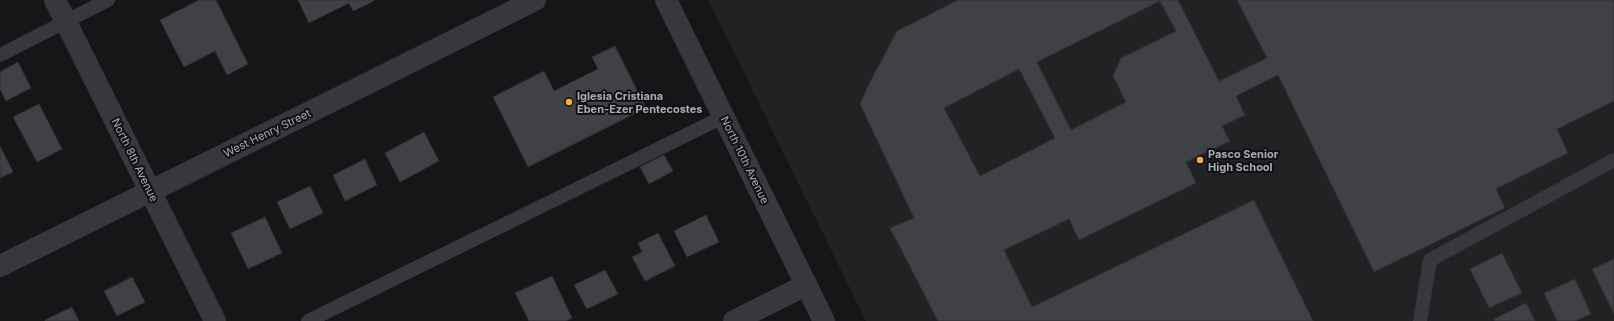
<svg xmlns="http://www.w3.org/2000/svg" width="1614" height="321" viewBox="0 0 1614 321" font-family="Inter,sans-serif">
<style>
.built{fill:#222225}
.building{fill:#404145;stroke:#303034;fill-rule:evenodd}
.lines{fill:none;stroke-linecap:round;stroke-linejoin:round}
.service{stroke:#37383d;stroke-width:14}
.minor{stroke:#37383d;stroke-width:22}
.tertiary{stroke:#37383d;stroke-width:22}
.poi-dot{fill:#f2b134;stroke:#111113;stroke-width:1.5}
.labels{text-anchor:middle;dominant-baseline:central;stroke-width:4;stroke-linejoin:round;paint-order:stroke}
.poi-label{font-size:11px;font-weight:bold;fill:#a8adb8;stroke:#111113;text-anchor:start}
.street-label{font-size:11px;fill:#a8adb8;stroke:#111113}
</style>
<rect width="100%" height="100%" fill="#161618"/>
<polygon class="built" points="708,0 1614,0 1614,321 866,321"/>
<g class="building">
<polygon points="199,0 216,0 248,64 227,75 215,51 184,67 160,20"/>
<polygon points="298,0 374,0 374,1 353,11 349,3 309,23"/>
<path d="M 958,0 L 1178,0 L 1219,81 L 1267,58 L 1237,0 L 1614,0 L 1614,101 L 1557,129 L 1568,153 L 1496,189 L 1505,208 L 1374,272 L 1278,75 L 1236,96 L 1245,115 L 1222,126 L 1230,141 L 1186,162 L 1196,183 L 1079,240 L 1069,219 L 1004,250 L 1032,307 L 1254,200 L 1313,321 L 938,321 L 890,228 L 914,218 L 860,104 L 868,86 L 897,31 ZM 1160,1 L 1176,31 L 1121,58 L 1113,76 L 1126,102 L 1071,130 L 1037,62 ZM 1019,69 L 1055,138 L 980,176 L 944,108 Z"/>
<polygon points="615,46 646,108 528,167 493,97 544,71 554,91 598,69 592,57"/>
<polygon points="18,62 31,88 6,101 0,89 0,72"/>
<polygon points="39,104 62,149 37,162 13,117"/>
<polygon points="424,132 439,161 400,182 385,153"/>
<polygon points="0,146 13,172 0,178"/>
<polygon points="664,155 673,171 649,184 640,167"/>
<polygon points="365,159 377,185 345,201 333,175"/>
<polygon points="310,186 323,213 290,229 277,202"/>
<polygon points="706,215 719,242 687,257 674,231"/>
<polygon points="265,217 282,253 248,269 231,233"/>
<polygon points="658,233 675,266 645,281 632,257 642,252 638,243"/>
<polygon points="1502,253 1522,293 1489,308 1470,269"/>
<polygon points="1614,259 1614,314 1592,269"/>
<polygon points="605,270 618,294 587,309 574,285"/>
<polygon points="552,276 572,318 566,321 529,321 515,293"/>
<polygon points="132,277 145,302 117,316 104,291"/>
<polygon points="1575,279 1591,314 1575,321 1557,321 1544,293"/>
<polygon points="1526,303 1535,321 1495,321 1494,319"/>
<polygon points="72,307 79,321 45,321 45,320"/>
</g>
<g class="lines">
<g class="service">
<polyline points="0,55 108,0"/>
<polyline points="308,321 723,117"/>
<polyline points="1420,321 1430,260 1614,160"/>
</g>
<g class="minor">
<polyline points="55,0 215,321"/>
<polyline points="0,266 535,0"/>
<polyline points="734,321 806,285"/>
</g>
<polyline class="tertiary" points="666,0 824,321"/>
</g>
<g class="poi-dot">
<circle cx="569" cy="102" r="4"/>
<circle cx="1200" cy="160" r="4"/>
</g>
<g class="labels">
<g class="poi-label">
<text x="577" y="96">Iglesia Cristiana<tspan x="577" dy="13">Eben-Ezer Pentecostes</tspan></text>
<text x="1208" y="154">Pasco Senior<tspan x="1208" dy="13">High School</tspan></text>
</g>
<g class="street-label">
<text transform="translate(267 133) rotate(-26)">West Henry Street</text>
<text transform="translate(135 160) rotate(64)">North 8th Avenue</text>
<text transform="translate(745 160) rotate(64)">North 10th Avenue</text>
</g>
</g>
</svg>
